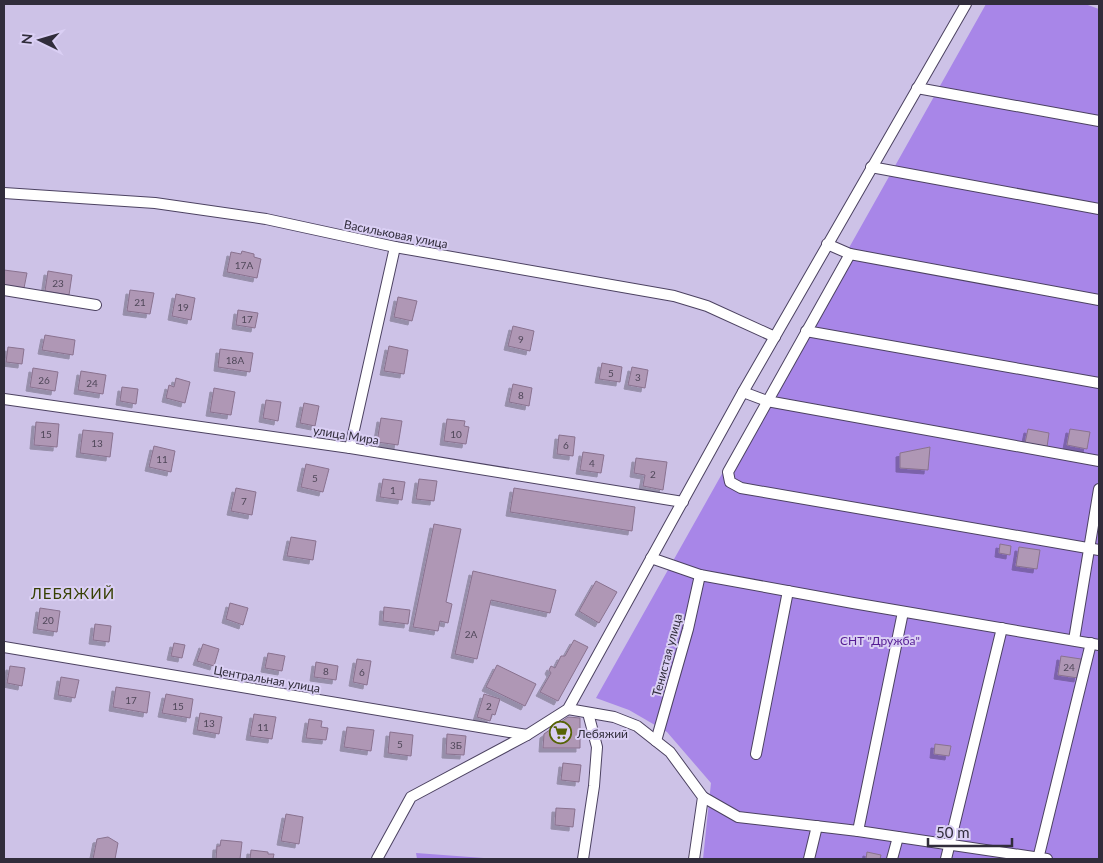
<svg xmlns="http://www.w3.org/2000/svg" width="1103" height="863" viewBox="0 0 1103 863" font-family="Lato,sans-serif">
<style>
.green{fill:#a886e8}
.building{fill:#af97b5;stroke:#89728f;filter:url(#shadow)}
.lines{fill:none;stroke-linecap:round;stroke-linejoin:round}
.minor-casing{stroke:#4c4261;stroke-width:12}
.minor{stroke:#fff;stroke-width:10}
.labels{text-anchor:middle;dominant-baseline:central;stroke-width:4;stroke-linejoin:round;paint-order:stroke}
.number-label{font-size:10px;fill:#50485a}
.street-label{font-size:12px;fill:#312d3b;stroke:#dacff4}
.park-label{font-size:12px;fill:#541c93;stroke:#dacff4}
.poi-label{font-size:12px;fill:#312d3b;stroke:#dacff4;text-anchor:start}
.quarter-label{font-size:15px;letter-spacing:1px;fill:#374003;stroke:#dacff4}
</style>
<defs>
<filter id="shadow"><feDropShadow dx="-4" dy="4" stdDeviation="0" flood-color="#0004"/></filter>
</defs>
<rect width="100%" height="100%" fill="#cdc2e7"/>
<g class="green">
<polygon points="986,4 1085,4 1099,9 1099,859 703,859 711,783 667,732 629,710 596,698"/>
<polygon points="416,853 497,859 417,859"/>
</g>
<g class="building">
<polygon points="242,251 254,254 254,257 261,259 257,278 227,272 231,252 241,254"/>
<polygon points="4,270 27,273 24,288 4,285"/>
<polygon points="48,271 72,275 69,295 45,291"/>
<polygon points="130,290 154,293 150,314 127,311"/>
<polygon points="176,294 195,298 191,320 172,316"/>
<polygon points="398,297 417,301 412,321 394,317"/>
<polygon points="238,310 258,313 255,328 236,325"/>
<polygon points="513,326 534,331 530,351 508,346"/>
<polygon points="45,335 75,340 73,355 42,350"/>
<polygon points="389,346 408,350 404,374 384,371"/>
<polygon points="8,347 24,349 22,364 6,362"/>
<polygon points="220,349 253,353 250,372 218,367"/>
<polygon points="602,363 622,367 620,382 599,379"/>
<polygon points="632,367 648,370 645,388 628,385"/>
<polygon points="33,368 58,372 55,391 30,387"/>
<polygon points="81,371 106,375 103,394 78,390"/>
<polygon points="176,378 190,382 185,403 166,398 169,385 174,387"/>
<polygon points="513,384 532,388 529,406 509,402"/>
<polygon points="122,387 138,389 136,404 120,401"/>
<polygon points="214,388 235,392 231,415 210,412"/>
<polygon points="266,400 281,402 278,421 263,418"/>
<polygon points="304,403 319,406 315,426 300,423"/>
<polygon points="381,418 402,421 398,445 377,442"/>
<polygon points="447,419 465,421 464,426 469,427 466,444 444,441"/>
<polygon points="36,422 59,424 57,447 34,445"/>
<polygon points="1028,429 1049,433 1047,447 1025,443"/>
<polygon points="1070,429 1090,432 1087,449 1067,445"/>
<polygon points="83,430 113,433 110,457 80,453"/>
<polygon points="559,435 575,437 573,456 557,454"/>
<polygon points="154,446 175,451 171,472 149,467"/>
<polygon points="930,447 928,470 900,468 900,453"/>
<polygon points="583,452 604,455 601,473 580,470"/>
<polygon points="636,458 667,462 663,490 643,486 645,475 634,473"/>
<polygon points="306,464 329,469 323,492 301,487"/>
<polygon points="383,479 405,482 402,500 380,497"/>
<polygon points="419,479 437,481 434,501 416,499"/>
<polygon points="236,488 256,492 252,515 231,511"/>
<polygon points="514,488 635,507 632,531 510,512"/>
<polygon points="434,524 461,529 446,602 452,604 448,623 440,621 438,631 413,627"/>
<polygon points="291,537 316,541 313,560 287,556"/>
<polygon points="1000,544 1011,546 1010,555 999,553"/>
<polygon points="1019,547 1040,550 1037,569 1016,566"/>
<polygon points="473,571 556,590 550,613 491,600 477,659 455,654"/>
<polygon points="596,581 617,592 599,623 579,611"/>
<polygon points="230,603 248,608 243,625 226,619"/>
<polygon points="384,607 410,610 408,624 383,621"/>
<polygon points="40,608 60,611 57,632 37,629"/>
<polygon points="95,624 111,626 109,642 93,640"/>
<polygon points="574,640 588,647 558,701 540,692 551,673 549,670 551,666 555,668 561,656 565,656"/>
<polygon points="174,643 185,645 182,658 171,656"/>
<polygon points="203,644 219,649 214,666 197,661"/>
<polygon points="268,653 285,656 282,671 265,668"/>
<polygon points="1061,656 1081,659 1078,678 1058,675"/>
<polygon points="357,659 371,661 367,685 353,682"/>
<polygon points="316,662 338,666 336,680 314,677"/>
<polygon points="497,665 536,684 525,706 486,687"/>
<polygon points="10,666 25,668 22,686 7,683"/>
<polygon points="61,677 79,680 75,698 58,695"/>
<polygon points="116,687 150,692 147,713 113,707"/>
<polygon points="166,694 193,699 190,718 162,713"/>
<polygon points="484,694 500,699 495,715 492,714 490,721 477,717"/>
<polygon points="200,713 222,717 219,734 197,730"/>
<polygon points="254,714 276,717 272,739 250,736"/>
<polygon points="568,717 580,718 580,748 543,748 544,734"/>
<polygon points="309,719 322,721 321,727 328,728 326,740 306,738"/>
<polygon points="347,727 374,730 371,751 344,747"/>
<polygon points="390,732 413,735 411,756 388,753"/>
<polygon points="447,734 466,736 464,755 446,754"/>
<polygon points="935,744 951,746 949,756 934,754"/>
<polygon points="563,763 581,765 579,782 561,780"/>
<polygon points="556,808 575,809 573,827 555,825"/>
<polygon points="286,814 303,817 299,844 281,841"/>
<polygon points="108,837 118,843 115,859 93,859 97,839"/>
<polygon points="221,840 242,842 240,859 216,859 217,846 220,846"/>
<polygon points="251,850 268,852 268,854 274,854 273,859 250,859"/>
<polygon points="867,852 881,855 880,859 866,859"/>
</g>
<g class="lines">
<defs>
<g id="minor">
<polyline points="917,88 1099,121"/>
<polyline points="871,167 1099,209"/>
<polyline points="4,193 155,203 266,219 395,247 674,296 707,306 775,337"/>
<polyline points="827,244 850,254"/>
<polyline points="4,290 96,305"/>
<polyline points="1099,300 850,254 728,472 730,482 741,488 1099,550"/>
<polyline points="806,331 1099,383"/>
<polyline points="743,392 767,401 1099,461"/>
<polyline points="4,399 350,448 683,502"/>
<polyline points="350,448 395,247"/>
<polyline points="651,558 700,575 853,603 1099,645"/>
<polyline points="1074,640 1099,489"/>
<polyline points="4,647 527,735"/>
<polyline points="568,709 614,717 637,726 670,752 703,797 694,859"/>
<polyline points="656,741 688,629 700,575"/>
<polyline points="756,754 788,591"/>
<polyline points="703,797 738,817 858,831 1047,859"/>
<polyline points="858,831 903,612"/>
<polyline points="377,859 411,797 527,735 568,709 743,392 966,4"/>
<polyline points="583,859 594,786 597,747 588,713"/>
<polyline points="809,859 817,826"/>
<polyline points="892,859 898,837"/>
<polyline points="946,859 1002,628"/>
<polyline points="1038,859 1091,643"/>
</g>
</defs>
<use href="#minor" class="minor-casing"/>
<use href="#minor" class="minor"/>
</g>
<defs>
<symbol id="supermarket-ring" viewBox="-11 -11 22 22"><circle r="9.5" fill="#dacff4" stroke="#566305" stroke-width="1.5"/><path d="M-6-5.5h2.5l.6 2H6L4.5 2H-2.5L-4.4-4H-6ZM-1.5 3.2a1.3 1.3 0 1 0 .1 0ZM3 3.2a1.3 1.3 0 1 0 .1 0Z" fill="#566305"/></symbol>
</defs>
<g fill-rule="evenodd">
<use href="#supermarket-ring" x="548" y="720" width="25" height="25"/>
</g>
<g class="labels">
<g class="number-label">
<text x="244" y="265">17А</text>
<text x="58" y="283">23</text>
<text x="140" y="302">21</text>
<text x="183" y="307">19</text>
<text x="247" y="319">17</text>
<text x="521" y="339">9</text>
<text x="235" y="360">18А</text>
<text x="611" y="373">5</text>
<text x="638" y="377">3</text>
<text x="44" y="380">26</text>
<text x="92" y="383">24</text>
<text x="521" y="395">8</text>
<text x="46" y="434">15</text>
<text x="456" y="434">10</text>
<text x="97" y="443">13</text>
<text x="566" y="445">6</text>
<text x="162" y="459">11</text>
<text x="592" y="463">4</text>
<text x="653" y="474">2</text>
<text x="315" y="478">5</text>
<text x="393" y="490">1</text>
<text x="244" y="501">7</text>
<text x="48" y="620">20</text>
<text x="471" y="634">2А</text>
<text x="1069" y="667">24</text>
<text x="326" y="671">8</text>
<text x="362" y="672">6</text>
<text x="131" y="700">17</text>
<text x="178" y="706">15</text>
<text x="489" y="706">2</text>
<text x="209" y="723">13</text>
<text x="263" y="727">11</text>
<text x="400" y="744">5</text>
<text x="456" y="745">3Б</text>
</g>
<g class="street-label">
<text transform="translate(396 234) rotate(11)">Васильковая улица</text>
<text transform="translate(346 435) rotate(9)">улица Мира</text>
<text transform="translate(667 655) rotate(-75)">Тенистая улица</text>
<text transform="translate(267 679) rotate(10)">Центральная улица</text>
</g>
<g class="park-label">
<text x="880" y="640">СНТ "Дружба"</text>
</g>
<g class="poi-label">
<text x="577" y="733">Лебяжий</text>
</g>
<g class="quarter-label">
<text x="73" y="593">ЛЕБЯЖИЙ</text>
</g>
</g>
<rect width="1103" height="863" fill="none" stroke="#312d3b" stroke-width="10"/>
<g transform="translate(40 40) rotate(275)" stroke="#dacff4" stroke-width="4" paint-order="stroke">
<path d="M0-4L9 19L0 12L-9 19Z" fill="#312d3b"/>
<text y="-8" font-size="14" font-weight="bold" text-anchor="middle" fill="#312d3b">N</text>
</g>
<path d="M928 838v8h84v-8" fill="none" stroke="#312d3b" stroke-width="2.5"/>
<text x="936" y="838" font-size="15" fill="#312d3b" stroke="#dacff4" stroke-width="4" paint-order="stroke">50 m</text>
</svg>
